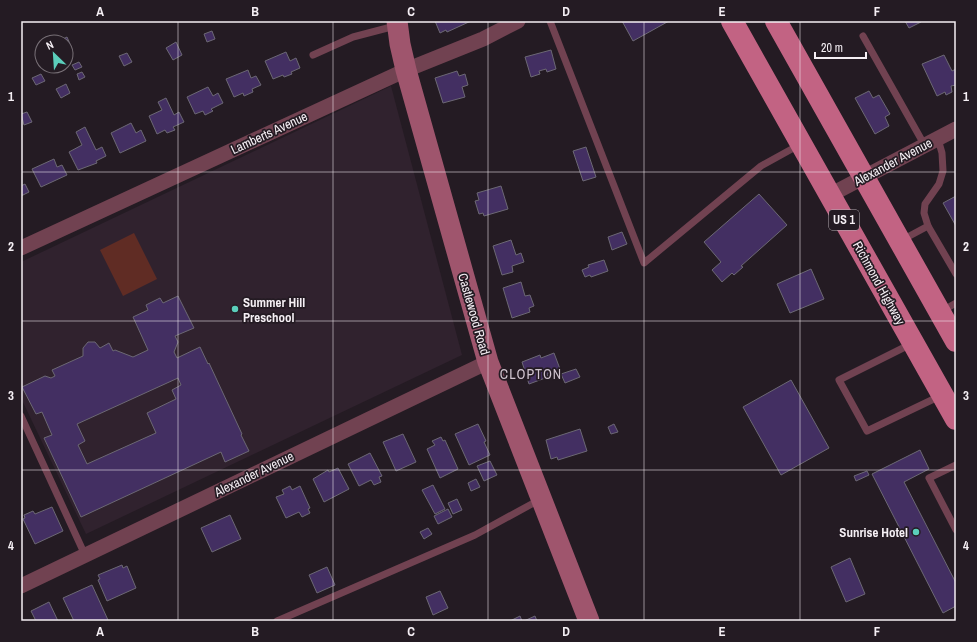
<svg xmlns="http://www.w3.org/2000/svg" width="977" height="642" viewBox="0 0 977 642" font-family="'Archivo Narrow',sans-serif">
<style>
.built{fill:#30222e}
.green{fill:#602c24}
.building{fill:#432f62;stroke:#6c6874;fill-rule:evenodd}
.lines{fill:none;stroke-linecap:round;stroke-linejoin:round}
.lane{stroke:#714251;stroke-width:7}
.street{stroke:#714251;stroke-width:15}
.secondary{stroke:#9f556d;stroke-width:21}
.primary{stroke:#c26383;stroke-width:22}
.grid{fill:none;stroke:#f5eff4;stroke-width:1;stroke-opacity:0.55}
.poi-dot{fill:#5bcebb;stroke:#241b23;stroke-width:1.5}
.labels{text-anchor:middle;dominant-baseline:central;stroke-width:3.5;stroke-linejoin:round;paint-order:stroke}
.shield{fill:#241b23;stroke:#b6afb5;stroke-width:1}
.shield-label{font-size:12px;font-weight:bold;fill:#f5eff4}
.street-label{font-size:13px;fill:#f5eff4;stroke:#241b23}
.poi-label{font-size:13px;font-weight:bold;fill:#f5eff4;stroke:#241b23;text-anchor:start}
.neighbourhood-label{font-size:14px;letter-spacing:1px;fill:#d1c5d0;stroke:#241b23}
.neatline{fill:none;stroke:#f5eff4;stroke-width:1.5}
.grid-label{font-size:13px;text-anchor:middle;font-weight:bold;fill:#f5eff4}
</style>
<rect width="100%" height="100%" fill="#241b23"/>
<polygon class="built" points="391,86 462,355 86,534 21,398 21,262"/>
<polygon class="green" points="134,233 157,279 123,296 100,250"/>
<g class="building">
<polygon points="435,21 471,21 447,32 446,30 440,33"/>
<polygon points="622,21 669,21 633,41"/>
<polygon points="905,21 921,21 921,22 909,28"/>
<polygon points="212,31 215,39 207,42 204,34"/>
<polygon points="67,37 70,44 66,46 66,42 62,42 61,40"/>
<polygon points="176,42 182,55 173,60 166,48"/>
<polygon points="551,50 556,69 547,72 546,69 539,71 540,74 531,77 525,57"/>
<polygon points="286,52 290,61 296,58 300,68 291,72 292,74 284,77 283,75 273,79 265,61"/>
<polygon points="127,53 132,62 124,66 119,56"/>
<polygon points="944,55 952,71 956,69 956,85 951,86 952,92 946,95 945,92 937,96 922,64"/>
<polygon points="79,62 82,67 75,70 72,65"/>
<polygon points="248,70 251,78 256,76 261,85 252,89 253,92 244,96 243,93 234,97 226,79"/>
<polygon points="457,71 459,76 465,74 468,85 462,87 465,97 443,103 435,78"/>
<polygon points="82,72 85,77 79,80 77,74"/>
<polygon points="41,74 45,81 36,85 32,78"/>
<polygon points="66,84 70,93 61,98 56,89"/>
<polygon points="208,87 213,96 218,93 223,103 211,109 213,111 205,115 203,111 195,114 187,97"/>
<polygon points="869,91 873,98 879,95 890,114 885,117 889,126 875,134 855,98"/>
<polygon points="166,98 174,115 179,112 184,122 173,127 175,130 167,133 165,130 157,134 149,116 162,110 158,102"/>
<polygon points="27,112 32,122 24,125 21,114"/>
<polygon points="131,123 136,133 141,130 146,141 120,153 111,133"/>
<polygon points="85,127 96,150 102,147 106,156 96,161 97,163 78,170 69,152 82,145 76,132"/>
<polygon points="586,147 596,177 583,181 573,151"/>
<polygon points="54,159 57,167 62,165 67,175 41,187 32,169"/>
<polygon points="25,184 29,192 21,196 21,186"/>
<polygon points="501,186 508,209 484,216 483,213 479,214 475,201 479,200 477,193"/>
<polygon points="759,194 787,225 741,266 743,267 734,275 732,273 722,282 712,270 721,262 704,242"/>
<polygon points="956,196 956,226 943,203"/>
<polygon points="622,232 627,244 612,250 608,237"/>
<polygon points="511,240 516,255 521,253 524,262 512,266 513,272 502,275 493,246"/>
<polygon points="604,260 608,271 591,277 590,275 585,277 582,270 589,267 588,265"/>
<polygon points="811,269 824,299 790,313 777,284"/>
<polygon points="521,282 525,296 530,295 534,306 529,308 530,312 512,318 503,288"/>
<path d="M 178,296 L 194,328 L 175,336 L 178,342 L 174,352 L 177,358 L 200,347 L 208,364 L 209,363 L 242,434 L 241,435 L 249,451 L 225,462 L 221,452 L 81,517 L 44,438 L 52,435 L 42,412 L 36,414 L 22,387 L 45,376 L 51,378 L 55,376 L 52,370 L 83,356 L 83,348 L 88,342 L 95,342 L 100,348 L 109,343 L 113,351 L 115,350 L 133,357 L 148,350 L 133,317 L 148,310 L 146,305 L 160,298 L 163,303 ZM 178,378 L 181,385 L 172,390 L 176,399 L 147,413 L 156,433 L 87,464 L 78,445 L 85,441 L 77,424 Z"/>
<polygon points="554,353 560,369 547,374 548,377 529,384 522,362 540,355 541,358"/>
<polygon points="576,369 580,377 565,383 561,374"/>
<polygon points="791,380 829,448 781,475 743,407"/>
<polygon points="478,424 486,441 484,442 490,455 469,465 455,434"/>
<polygon points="614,424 618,432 611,434 608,427"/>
<polygon points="580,429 587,451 558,460 557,457 551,459 546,440"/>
<polygon points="403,434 416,462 396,471 383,442"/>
<polygon points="441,437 443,441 445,440 458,469 440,478 427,449 435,445 432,441"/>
<polygon points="920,450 929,469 904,482 956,583 956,606 943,613 872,474"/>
<polygon points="370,453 382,476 379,477 381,482 374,485 371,480 359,486 348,464"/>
<polygon points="490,461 497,475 484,481 477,466"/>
<polygon points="338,468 349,489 324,502 313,479 328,470 329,472"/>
<polygon points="867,471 869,475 856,481 854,476"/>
<polygon points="476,479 480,487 471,491 468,483"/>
<polygon points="433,485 445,509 435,514 422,490"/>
<polygon points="290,486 292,490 300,486 310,508 308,509 310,513 302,517 299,512 286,518 276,497 284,494 282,490"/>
<polygon points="457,499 462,510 453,514 448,503"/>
<polygon points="52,507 63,531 35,544 23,519 25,518 24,515 33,511 35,514"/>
<polygon points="448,509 452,517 438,524 434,516"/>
<polygon points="230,515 241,539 212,552 201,528"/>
<polygon points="428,528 432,534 424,539 420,532"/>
<polygon points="850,558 865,594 846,602 831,567"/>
<polygon points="122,565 123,568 127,566 136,588 107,601 98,580 100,579 98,575"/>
<polygon points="327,567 335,585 317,593 309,575"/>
<polygon points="92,585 108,620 105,621 74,621 63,598"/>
<polygon points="440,591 448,608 433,615 426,597"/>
<polygon points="49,602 58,621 36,621 31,611"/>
<polygon points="520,616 522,621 510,621"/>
<polygon points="535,616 537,621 524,621"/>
</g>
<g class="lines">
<g class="lane">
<polyline points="550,21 644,263 761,166 799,145"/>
<polyline points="863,36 925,146"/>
<polyline points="313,55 353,37 395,26"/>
<polyline points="928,226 924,213 925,204 939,184 943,171 942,153 938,139"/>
<polyline points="902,240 928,226 956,274"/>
<polyline points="942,311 956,303"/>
<polyline points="911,344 839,380 867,431 940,396"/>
<polyline points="21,416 85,555"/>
<polyline points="956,465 929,478 956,530"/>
<polyline points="277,621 475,535 539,500"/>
</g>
<g class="street">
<polyline points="830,195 956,129"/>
<polyline points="21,248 406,70 483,39 518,21"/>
<polyline points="21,586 488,362"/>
</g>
<polyline class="secondary" points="397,21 400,44 406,70 488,362 589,621"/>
<g class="primary">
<polyline points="732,21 956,419"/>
<polyline points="776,21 956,341"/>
</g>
</g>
<path class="grid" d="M 178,21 L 178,621M 333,21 L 333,621M 488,21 L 488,621M 644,21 L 644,621M 800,21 L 800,621M 21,172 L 956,172M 21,321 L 956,321M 21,470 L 956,470"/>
<g class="poi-dot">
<circle cx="235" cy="309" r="4"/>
<circle cx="916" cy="532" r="4"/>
</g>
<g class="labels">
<rect class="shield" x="829" y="210" width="30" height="20" rx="3"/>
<g class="shield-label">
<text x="844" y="220">US 1</text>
</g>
<g class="street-label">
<text transform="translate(269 133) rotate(-25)">Lamberts Avenue</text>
<text transform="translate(893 162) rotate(-28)">Alexander Avenue</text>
<text transform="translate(879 283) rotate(61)">Richmond Highway</text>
<text transform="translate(474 314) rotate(74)">Castlewood Road</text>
<text transform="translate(254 474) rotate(-26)">Alexander Avenue</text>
</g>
<g class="poi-label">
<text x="243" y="302">Summer Hill<tspan x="243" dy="15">Preschool</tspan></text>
<text x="908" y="532" text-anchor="end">Sunrise Hotel</text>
</g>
<g class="neighbourhood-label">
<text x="531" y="374">CLOPTON</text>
</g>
</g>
<rect width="977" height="642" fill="none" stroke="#241b23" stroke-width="44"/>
<g transform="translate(54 54) rotate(335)"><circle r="19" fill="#241b23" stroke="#787077"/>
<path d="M0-3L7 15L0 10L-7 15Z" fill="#5bcebb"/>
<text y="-6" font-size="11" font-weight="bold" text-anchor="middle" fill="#f5eff4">N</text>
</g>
<path d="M815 52v6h51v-6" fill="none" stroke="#f5eff4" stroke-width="2"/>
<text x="821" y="52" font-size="12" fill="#f5eff4" stroke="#241b23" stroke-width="3" paint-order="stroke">20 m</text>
<rect x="22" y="22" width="933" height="598" class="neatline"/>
<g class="grid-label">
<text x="100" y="16">A</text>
<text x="255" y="16">B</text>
<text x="411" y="16">C</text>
<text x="566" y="16">D</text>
<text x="722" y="16">E</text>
<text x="877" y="16">F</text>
<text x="11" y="101">1</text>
<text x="966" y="101">1</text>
<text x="11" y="251">2</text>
<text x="966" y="251">2</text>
<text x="11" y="400">3</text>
<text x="966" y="400">3</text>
<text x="11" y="550">4</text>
<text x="966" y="550">4</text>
<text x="100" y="636">A</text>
<text x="255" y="636">B</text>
<text x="411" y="636">C</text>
<text x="566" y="636">D</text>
<text x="722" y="636">E</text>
<text x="877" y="636">F</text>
</g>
</svg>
